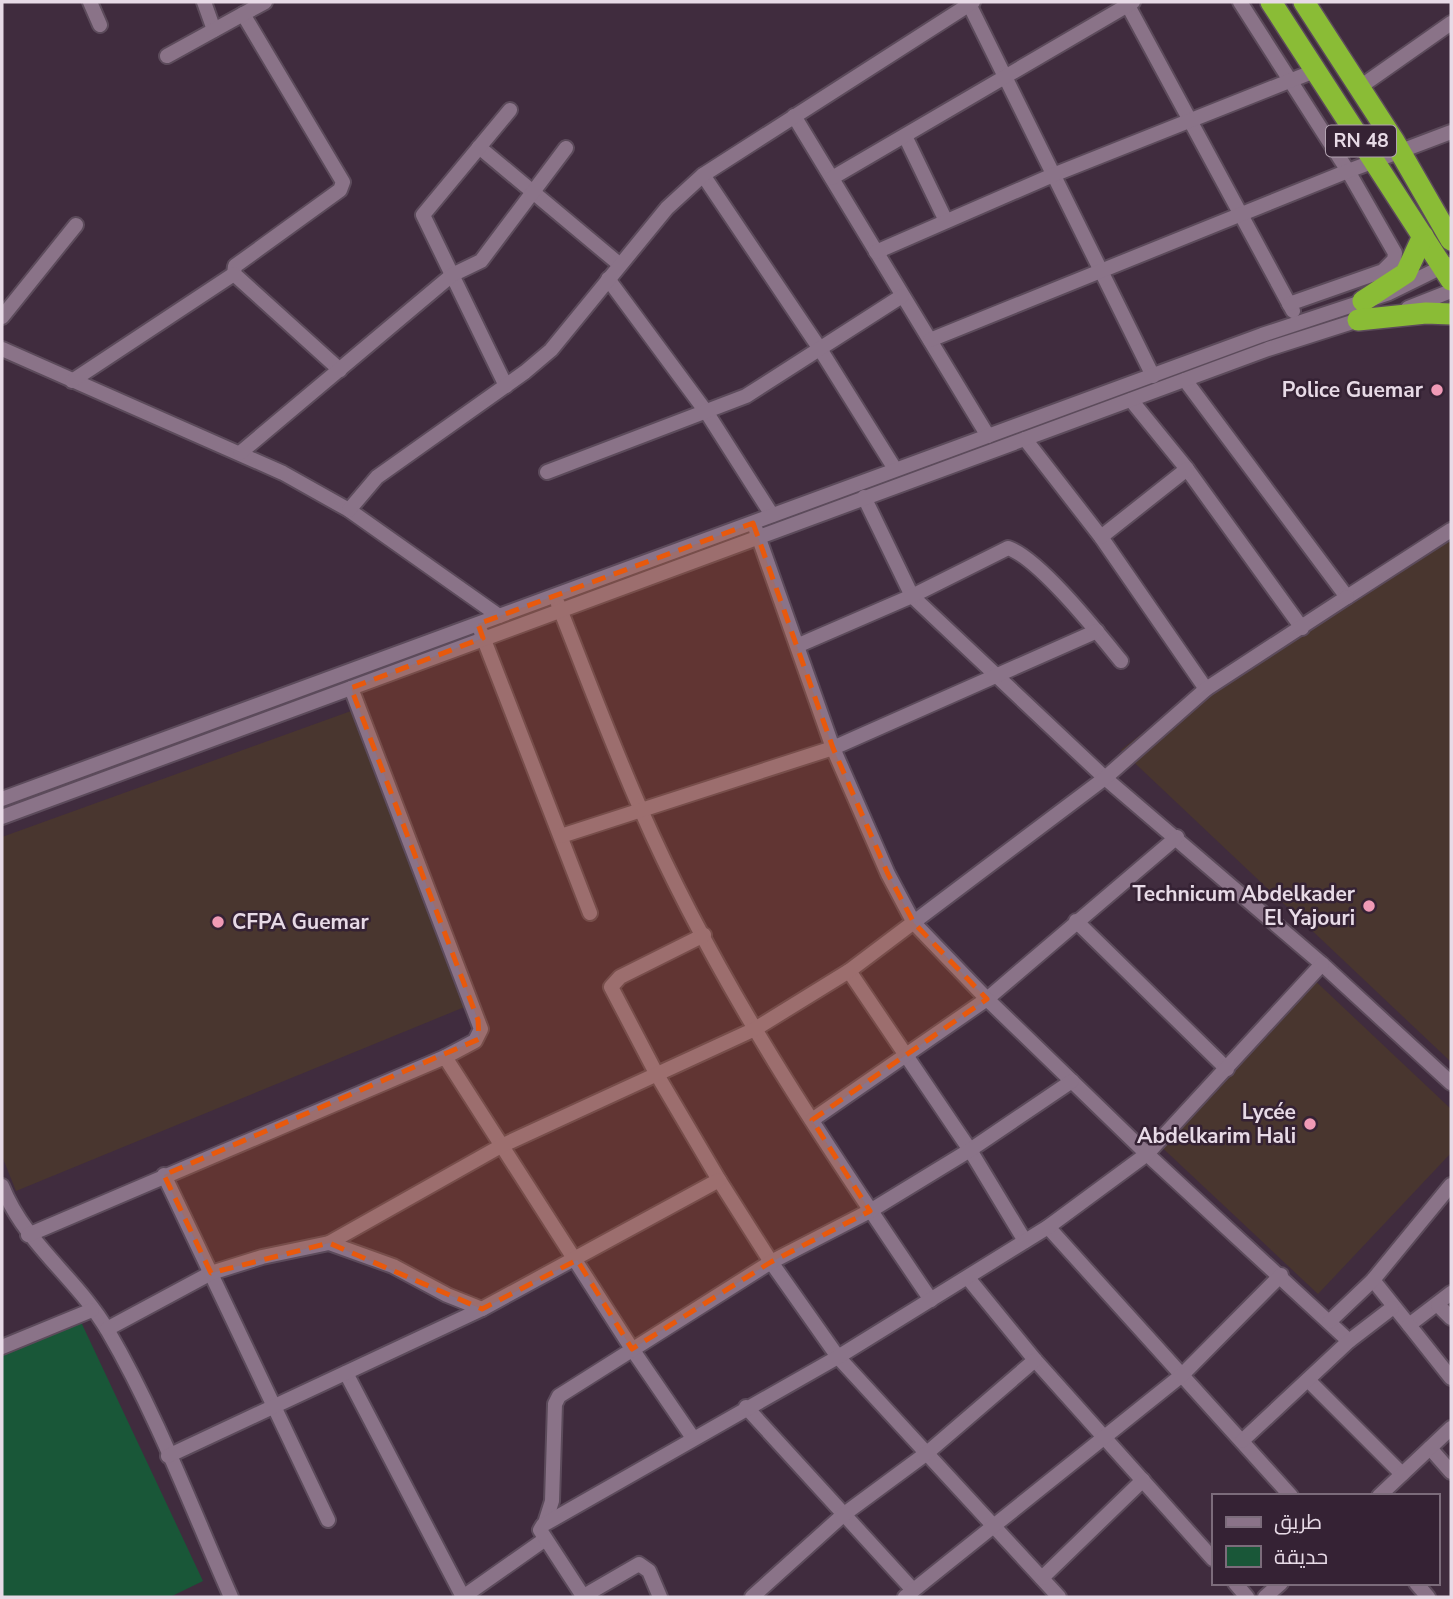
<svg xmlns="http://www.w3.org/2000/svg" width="1453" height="1599" viewBox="0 0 1453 1599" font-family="'Nunito Sans',Cairo,sans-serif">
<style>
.education{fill:#49362f}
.green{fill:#195738}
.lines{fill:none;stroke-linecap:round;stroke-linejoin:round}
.minor-casing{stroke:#5c4b5b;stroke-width:18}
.highway-casing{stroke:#5c4b5b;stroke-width:24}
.minor{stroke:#8a7388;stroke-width:14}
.highway{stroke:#8abc36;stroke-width:21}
.marked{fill:#e8590c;fill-opacity:0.2;stroke:#e8590c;stroke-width:5;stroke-dasharray:14 9;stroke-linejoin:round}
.poi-dot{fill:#f09ab6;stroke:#352234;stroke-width:2.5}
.labels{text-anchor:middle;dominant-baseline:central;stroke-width:5;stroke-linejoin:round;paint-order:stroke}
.shield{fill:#352234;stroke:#b2a3b1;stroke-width:2}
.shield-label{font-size:19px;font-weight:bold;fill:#e7dae6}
.poi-label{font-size:21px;font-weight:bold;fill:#e7dae6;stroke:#352234;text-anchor:end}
</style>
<rect width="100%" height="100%" fill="#402c3e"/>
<g class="education">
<polygon points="1451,523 1451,1062 1121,750 1211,679"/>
<polygon points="351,711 467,1006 16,1191 2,1156 2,837"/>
<polygon points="1309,975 1451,1109 1451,1153 1318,1294 1154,1140"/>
</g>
<polygon class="green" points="81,1322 203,1581 170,1597 2,1597 2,1356"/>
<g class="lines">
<defs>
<g id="minor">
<polyline points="90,2 100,25"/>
<polyline points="204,2 214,30"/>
<polyline points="1126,2 1293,311"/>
<polyline points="1240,2 1348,171 1395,253 1394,260 1383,271 1289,304"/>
<polyline points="969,4 1153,376"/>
<polyline points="243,14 343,182 340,190 235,266 234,274 340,370"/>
<polyline points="167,56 265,2"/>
<polyline points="1360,87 1451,23"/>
<polyline points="794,116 988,436"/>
<polyline points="905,136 946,221"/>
<polyline points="479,147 619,264"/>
<polyline points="703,175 820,349 895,469"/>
<polyline points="832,178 1133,2"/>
<polyline points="876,252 1053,175 1317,70"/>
<polyline points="608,279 707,413 772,515"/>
<polyline points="1408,308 1451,291"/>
<polyline points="2,317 76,225"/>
<polyline points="930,340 1348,171 1451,132"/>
<polyline points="2,349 283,473 349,510 499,616"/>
<polyline points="1185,380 1347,597 1451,530"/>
<polyline points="72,381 234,274"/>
<polyline points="506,386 423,215 510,110"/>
<polyline points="1131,400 1187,469 1302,628"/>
<polyline points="1025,439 1101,537 1206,689"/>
<polyline points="240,453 452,275 481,261 566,148"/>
<polyline points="547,472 746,396 902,296"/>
<polyline points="864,497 912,596 1105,778 1322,964 1451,1083"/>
<polyline points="349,510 377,477 525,372 551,350 667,208 703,175 973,2"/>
<polyline points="756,530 833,748 888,874 914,923 987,999 1177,837"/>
<polyline points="1101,537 1187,469"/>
<path d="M 558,604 C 585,672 611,742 641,810 C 717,984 825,1144 931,1300"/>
<polyline points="481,632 590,913"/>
<path d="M 799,645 L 912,596 L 1008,548 C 1039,558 1099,634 1121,661"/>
<polyline points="351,688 481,1029 475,1041 445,1057"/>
<polyline points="2,799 1262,335 1389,293 1448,264"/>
<polyline points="2,817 1268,349 1365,318"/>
<polyline points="561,836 833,748 1097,631"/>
<polyline points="1076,921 1227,1069"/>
<polyline points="704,935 620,977 611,987 656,1073 719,1180 771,1262 838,1357 1059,1597"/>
<polyline points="849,971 970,1150 1025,1241"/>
<polyline points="812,1120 987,999 1147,1154 1349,1341"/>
<polyline points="164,1175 328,1520"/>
<path d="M 2,1186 C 25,1244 77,1278 108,1331 C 157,1415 192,1509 231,1597"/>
<polyline points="1048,1227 1291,1496"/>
<polyline points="28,1235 445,1057 632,1349 693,1438"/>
<polyline points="329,1243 393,1266 447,1295 482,1309"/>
<polyline points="968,1278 1035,1360 1213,1559"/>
<polyline points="1373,1280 1409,1325 1451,1293"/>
<polyline points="1438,1305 1451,1318"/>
<polyline points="1329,1322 1373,1280 1451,1185"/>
<polyline points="1409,1325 1451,1378"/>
<polyline points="107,1329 211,1273 262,1257 329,1243 501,1146 755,1029 849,971 1105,778 1206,689 1347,597"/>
<polyline points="2,1347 92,1310"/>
<polyline points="346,1373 463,1597 544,1540"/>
<polyline points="1308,1380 1402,1474"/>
<polyline points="746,1407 913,1590"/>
<polyline points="1242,1441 1349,1341 1392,1308"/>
<polyline points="1430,1448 1451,1472"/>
<polyline points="168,1456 482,1309 719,1180"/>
<polyline points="1379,1496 1451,1428"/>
<polyline points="545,1523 552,1501 555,1404 559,1396 771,1262 870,1211 970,1150 1072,1081"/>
<polyline points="1042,1578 1143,1480"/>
<polyline points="1235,1583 1247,1597"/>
<polyline points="1416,1583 1428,1597"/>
<polyline points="583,1596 540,1530 543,1525 838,1357 1048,1227 1147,1154 1322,964"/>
<polyline points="582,1597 639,1564 649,1571 660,1597"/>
<polyline points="752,1597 843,1515 927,1453 1035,1360"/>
<polyline points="905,1597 1182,1375 1281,1275"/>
<polyline points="1265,1597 1281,1583"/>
</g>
<g id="highway">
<polyline points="1271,2 1451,280"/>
<polyline points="1304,2 1394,141 1451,240"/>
<polyline points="1363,301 1406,273 1423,236"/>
<polyline points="1358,320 1426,313 1451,314"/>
</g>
</defs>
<use href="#minor" class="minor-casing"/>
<use href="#highway" class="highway-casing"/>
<use href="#minor" class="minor"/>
<use href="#highway" class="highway"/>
</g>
<path class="marked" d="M 753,523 L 833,748 L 888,874 L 914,923 L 987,999 L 812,1120 L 870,1211 L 771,1262 L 632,1349 L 577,1260 L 482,1309 L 329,1243 L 211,1273 L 164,1175 L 479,1039 L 478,1020 L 351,688 L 483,638 L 478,624 Z"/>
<g class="poi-dot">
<circle cx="1437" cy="390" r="7"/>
<circle cx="1369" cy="906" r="7"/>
<circle cx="218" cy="922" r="7"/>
<circle cx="1310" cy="1124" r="7"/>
</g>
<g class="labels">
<rect class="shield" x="1326" y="125.5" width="70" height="31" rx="5"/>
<g class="shield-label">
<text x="1361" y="141">RN 48</text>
</g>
<g class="poi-label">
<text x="1423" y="390">Police Guemar</text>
<text x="1355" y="894">Technicum Abdelkader<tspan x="1355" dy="24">El Yajouri</tspan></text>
<text x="232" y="922" text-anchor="start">CFPA Guemar</text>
<text x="1296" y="1112">Lycée<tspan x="1296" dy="24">Abdelkarim Hali</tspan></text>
</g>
</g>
<rect width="1453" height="1599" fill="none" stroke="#e7dae6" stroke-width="7"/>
<rect x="1212" y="1494" width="228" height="91" fill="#352234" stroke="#7c6c7b" stroke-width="2"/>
<rect x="1226" y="1517" width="35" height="10" fill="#8a7388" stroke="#7c6c7b" stroke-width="2"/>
<text x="1274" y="1529" font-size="21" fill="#e7dae6">طريق</text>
<rect x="1226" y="1546" width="35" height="21" fill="#195738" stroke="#7c6c7b" stroke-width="2"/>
<text x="1274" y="1564" font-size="21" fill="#e7dae6">حديقة</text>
</svg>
